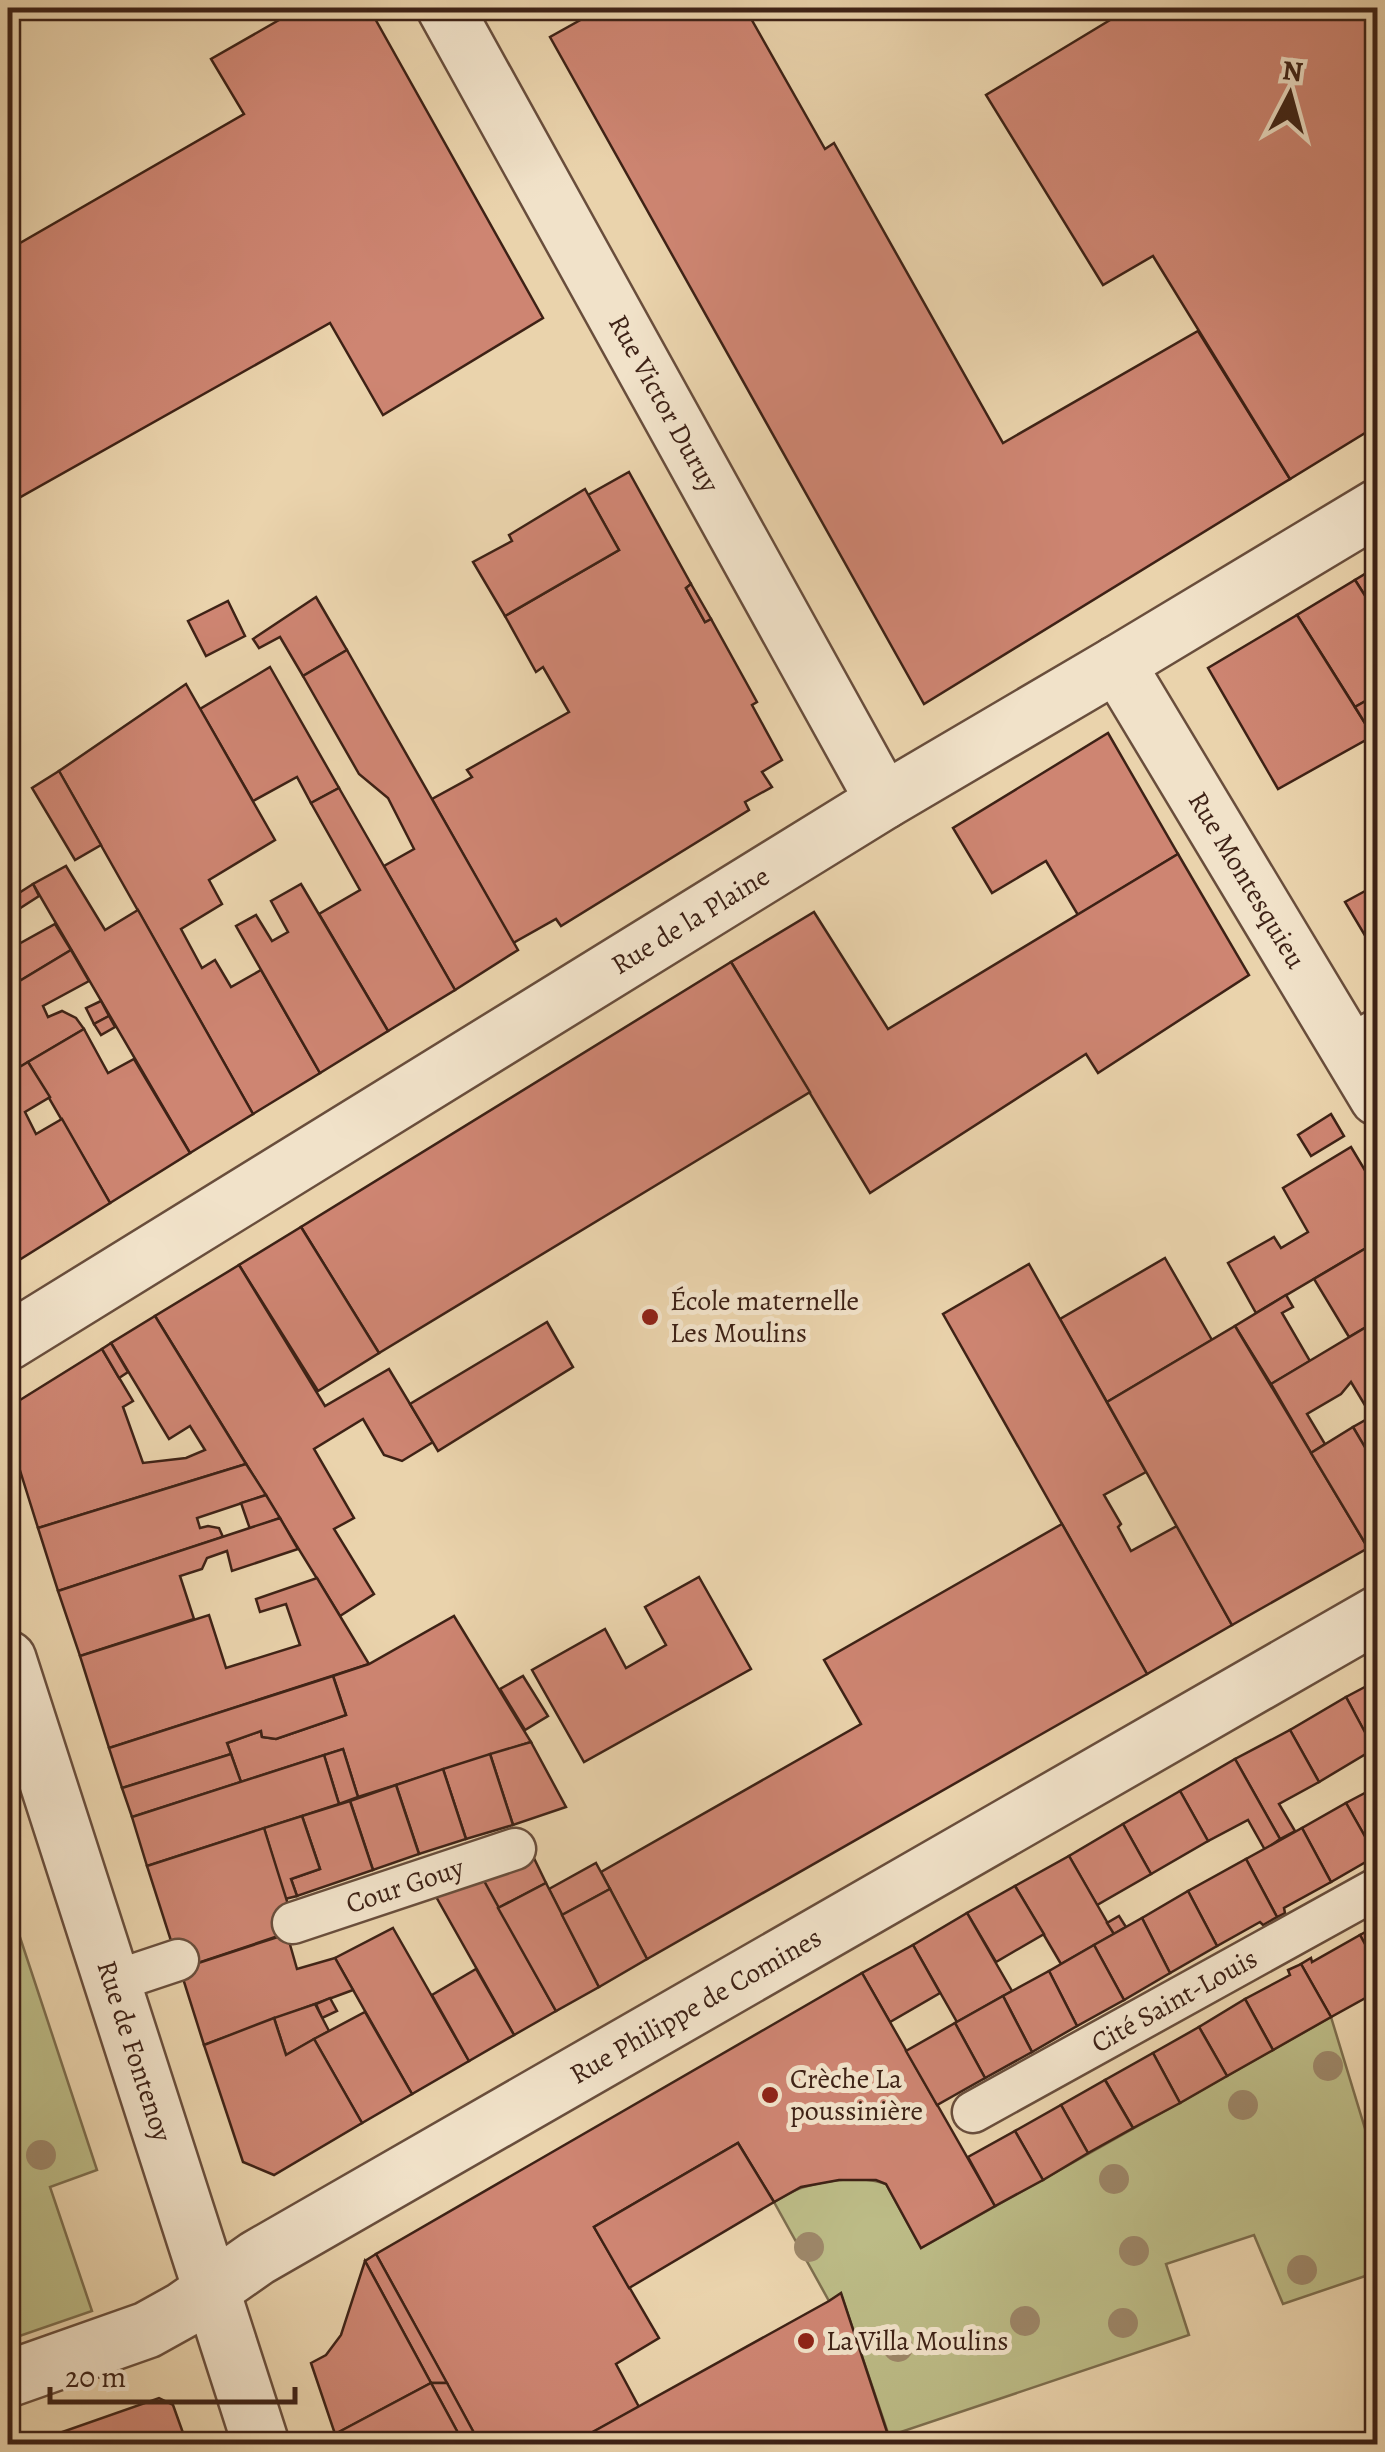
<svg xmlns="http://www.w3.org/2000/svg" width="1385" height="2452" viewBox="0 0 1385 2452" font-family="Alegreya,serif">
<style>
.green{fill:#bcbb86;stroke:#7d6e4e;stroke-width:2.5}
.building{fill:#ce8572;stroke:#3e2216;stroke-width:2.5}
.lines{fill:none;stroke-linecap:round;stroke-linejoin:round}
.lane-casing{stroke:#694e3c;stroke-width:45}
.street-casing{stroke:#694e3c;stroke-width:60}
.lane{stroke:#f1e2c9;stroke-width:40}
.street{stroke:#f1e2c9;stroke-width:55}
.tree{fill:#9d8769}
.poi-dot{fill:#8f2418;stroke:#f1e2c9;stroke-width:4}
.labels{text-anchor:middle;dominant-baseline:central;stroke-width:10;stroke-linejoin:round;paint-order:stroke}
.street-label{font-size:28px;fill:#3e2216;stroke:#f1e2c9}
.poi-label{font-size:28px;fill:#3e2216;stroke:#f1e2c9;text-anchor:start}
</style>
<rect width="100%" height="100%" fill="#ead3ac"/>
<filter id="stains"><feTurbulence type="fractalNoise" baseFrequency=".002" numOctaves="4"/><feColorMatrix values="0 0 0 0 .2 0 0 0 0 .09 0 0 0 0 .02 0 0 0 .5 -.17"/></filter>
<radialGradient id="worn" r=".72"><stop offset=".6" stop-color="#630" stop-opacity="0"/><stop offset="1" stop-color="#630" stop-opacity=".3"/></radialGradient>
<g class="green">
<polygon points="8,1901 97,2170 50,2187 92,2311 8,2340"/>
<path d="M 1331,2017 L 1377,2168 L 1377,2272 L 1283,2304 L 1254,2235 L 1166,2264 L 1189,2335 L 889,2436 L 841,2294 L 829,2301 L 774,2202 C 783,2197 793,2190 804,2187 C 828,2180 863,2175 886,2184 L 921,2248 Z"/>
</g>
<g class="building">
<polygon points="300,8 369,8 543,318 383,415 330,323 8,504 8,250 244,114 211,59"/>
<polygon points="602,8 745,8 825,149 834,143 1003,443 1198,331 1290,479 924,704 550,37"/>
<polygon points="1130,8 1378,8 1378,425 1290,479 1153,256 1103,285 986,95"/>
<polygon points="629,472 691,584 686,588 705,622 711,619 757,702 752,705 782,760 762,772 772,787 745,802 749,810 561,926 556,919 513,943 432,799 472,777 467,770 569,712 543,667 536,672 505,616 619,550 588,495"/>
<polygon points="585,489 619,550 505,616 473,562 512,541 509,535"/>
<polygon points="1378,566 1378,616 1355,580"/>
<polygon points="1355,580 1378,616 1378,694 1355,707 1297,615"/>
<polygon points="691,584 711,619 705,622 686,588"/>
<polygon points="316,597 347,650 303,676 280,637 259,648 253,639"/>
<polygon points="228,601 245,636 206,656 188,621"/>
<polygon points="1297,615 1373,736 1278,789 1208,668"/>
<polygon points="347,650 518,950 455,990 384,866 414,849 388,798 359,774 303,676"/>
<polygon points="270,667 339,788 311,803 297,777 253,801 200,709"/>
<polygon points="186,684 275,840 209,880 222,904 181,929 202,968 215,960 231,987 261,970 320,1073 253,1114 59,771"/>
<polygon points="1378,694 1378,734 1373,736 1355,707"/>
<polygon points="1108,733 1178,854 1078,915 1046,861 992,893 953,828"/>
<polygon points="59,771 101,845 75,860 32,788"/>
<polygon points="339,788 455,990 388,1031 319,914 360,890 311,803"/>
<polygon points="1178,854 1249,975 1098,1073 1086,1054 870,1193 731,962 814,912 888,1029"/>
<polygon points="66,866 105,930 138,910 253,1114 190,1153 33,884"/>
<polygon points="33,884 39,896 8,916 8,900"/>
<polygon points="301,884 388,1031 320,1073 236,926 256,915 272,941 288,932 271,901"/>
<polygon points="1378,884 1378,954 1376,954 1345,902"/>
<polygon points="55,924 71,950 8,988 8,950"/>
<polygon points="71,950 89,981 43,1006 48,1017 62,1011 76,1018 84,1029 8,1074 8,988"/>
<polygon points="731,962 810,1092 379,1353 301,1227"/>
<polygon points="101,1001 109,1016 94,1024 86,1008"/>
<polygon points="109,1016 115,1027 101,1035 94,1024"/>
<polygon points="84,1029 108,1073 134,1059 190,1153 110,1203 28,1062"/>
<polygon points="28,1062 50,1097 25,1112 36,1134 62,1119 110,1203 8,1267 8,1074"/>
<polygon points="1331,1114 1344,1136 1311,1156 1298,1135"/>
<polygon points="1351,1147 1378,1192 1378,1241 1256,1313 1228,1263 1274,1237 1281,1248 1308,1232 1283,1188"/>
<polygon points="301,1227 379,1353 318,1391 239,1265"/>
<polygon points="1378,1241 1378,1320 1349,1337 1314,1279"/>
<polygon points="1165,1258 1212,1340 1107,1402 1060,1319"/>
<polygon points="1029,1264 1146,1472 1104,1495 1121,1524 1118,1527 1131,1551 1177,1526 1232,1625 1147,1674 943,1314"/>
<polygon points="239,1265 325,1406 389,1369 433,1442 402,1461 384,1455 363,1419 314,1449 354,1518 334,1529 374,1594 340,1616 155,1316"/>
<polygon points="1286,1295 1293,1307 1282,1313 1310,1361 1271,1384 1235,1326"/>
<polygon points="155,1316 246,1464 38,1528 8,1432 8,1420 12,1405 102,1349 133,1401 123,1407 143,1463 186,1458 205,1450 190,1426 169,1439 111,1343"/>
<polygon points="1378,1320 1378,1413 1372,1417 1351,1382 1341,1394 1307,1414 1325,1444 1311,1453 1271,1384"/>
<polygon points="547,1322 573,1367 438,1451 410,1404"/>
<polygon points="1235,1326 1368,1548 1232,1625 1107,1402"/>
<polygon points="111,1343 128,1372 119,1378 102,1349"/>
<polygon points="1378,1413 1378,1446 1367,1452 1353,1427"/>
<polygon points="1353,1427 1378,1469 1378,1542 1368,1548 1311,1453"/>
<polygon points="246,1464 266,1495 197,1518 200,1528 208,1526 219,1528 223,1537 58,1591 38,1528"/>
<polygon points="266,1495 280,1518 250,1529 241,1503"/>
<polygon points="280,1518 298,1549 232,1571 227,1551 207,1558 202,1569 180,1576 194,1619 80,1656 58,1591"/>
<polygon points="1062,1524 1147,1674 647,1959 601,1872 861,1724 824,1660"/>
<polygon points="699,1577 751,1669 584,1762 532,1670 605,1629 626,1668 666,1645 645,1607"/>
<polygon points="317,1578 369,1664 109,1748 80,1656 209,1615 226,1668 300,1645 286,1604 260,1612 256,1599"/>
<polygon points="454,1616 531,1742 358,1797 343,1749 241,1782 227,1743 261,1731 262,1737 276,1739 346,1715 333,1676 369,1664"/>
<polygon points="333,1676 346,1715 276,1739 262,1737 261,1731 227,1743 231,1754 122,1788 109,1748"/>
<polygon points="523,1676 548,1716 525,1730 500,1689"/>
<polygon points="1378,1680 1378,1757 1346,1697"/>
<polygon points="1346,1697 1374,1749 1319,1782 1290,1730"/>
<polygon points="1290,1730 1319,1782 1279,1804 1295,1831 1280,1839 1235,1759"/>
<polygon points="531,1742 566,1807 513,1825 490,1754"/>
<polygon points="343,1749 358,1797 339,1804 324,1755"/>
<polygon points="231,1754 241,1782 132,1817 122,1788"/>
<polygon points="490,1754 513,1825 466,1839 443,1769"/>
<polygon points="324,1755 339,1804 147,1866 132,1817"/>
<polygon points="1235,1759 1280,1839 1265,1850 1248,1820 1208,1841 1180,1791"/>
<polygon points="443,1769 466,1839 419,1854 396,1785"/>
<polygon points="396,1785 419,1854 373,1870 350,1801"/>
<polygon points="1378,1786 1378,1856 1376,1856 1346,1803"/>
<polygon points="1180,1791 1208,1841 1151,1874 1123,1824"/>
<polygon points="350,1801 373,1870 297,1896 291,1879 320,1869 302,1816"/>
<polygon points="1346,1803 1376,1856 1331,1882 1302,1828"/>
<polygon points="302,1816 320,1869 291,1879 297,1896 285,1899 264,1828"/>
<polygon points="1123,1824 1151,1874 1097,1905 1069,1856"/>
<polygon points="264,1828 296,1930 180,1969 147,1866"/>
<polygon points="1302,1828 1331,1882 1284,1908 1285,1913 1277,1917 1246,1859"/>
<polygon points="531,1852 546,1883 498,1908 478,1870"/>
<polygon points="1069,1856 1114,1934 1061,1964 1015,1886"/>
<polygon points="1246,1859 1277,1917 1263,1925 1260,1922 1217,1946 1188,1891"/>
<polygon points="596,1863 610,1889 562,1915 549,1889"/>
<polygon points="478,1870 556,2011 514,2035 430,1886"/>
<polygon points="546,1883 599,1987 556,2011 498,1908"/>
<polygon points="1015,1886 1044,1934 996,1962 967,1913"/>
<polygon points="610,1889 647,1959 599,1987 562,1915"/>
<polygon points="1188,1891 1217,1946 1170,1973 1142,1918"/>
<polygon points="967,1913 1012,1991 957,2022 913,1945"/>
<polygon points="1119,1916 1126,1927 1114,1934 1107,1923"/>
<polygon points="1142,1918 1170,1973 1124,2000 1094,1945"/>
<polygon points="1378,1925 1378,1968 1360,1935"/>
<polygon points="393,1928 469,2061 412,2094 335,1958"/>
<polygon points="287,1934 297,1969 335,1958 353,1990 204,2045 180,1969"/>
<polygon points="1360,1935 1378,1968 1378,1991 1331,2017 1301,1964 1311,1958 1312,1962"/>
<polygon points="913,1945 940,1993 890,2022 862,1973"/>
<polygon points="1094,1945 1124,2000 1077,2026 1049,1971"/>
<polygon points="1301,1964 1331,2017 1273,2050 1245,1999 1290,1975 1288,1970"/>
<polygon points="476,1969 514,2035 469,2061 432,1995"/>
<polygon points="1049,1971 1077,2026 1032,2052 1003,1996"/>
<polygon points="862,1973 995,2206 921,2248 886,2184 876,2180 839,2180 801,2187 774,2202 738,2143 594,2227 659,2338 616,2364 639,2407 571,2444 480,2444 376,2254"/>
<polygon points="1003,1996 1032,2052 985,2078 955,2023"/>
<polygon points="330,1998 337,2011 322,2018 316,2004"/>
<polygon points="1245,1999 1273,2050 1227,2076 1199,2027"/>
<polygon points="315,2004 329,2031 286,2055 274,2018"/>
<polygon points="365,2012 412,2094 362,2123 314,2039"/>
<polygon points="274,2018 286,2055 314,2039 362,2123 274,2175 243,2162 204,2045"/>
<polygon points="955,2023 985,2078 937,2105 906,2051"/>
<polygon points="1199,2027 1227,2076 1180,2103 1153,2053"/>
<polygon points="1153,2053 1180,2103 1133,2128 1105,2080"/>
<polygon points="1105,2080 1133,2128 1088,2153 1061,2105"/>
<polygon points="1061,2105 1088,2153 1043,2180 1015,2131"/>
<polygon points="1015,2131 1043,2180 995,2206 968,2157"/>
<polygon points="738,2143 774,2202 629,2288 594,2227"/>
<polygon points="376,2254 447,2383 431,2383 365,2261"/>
<polygon points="365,2261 431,2383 335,2434 311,2363 326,2355 341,2335"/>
<polygon points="841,2293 891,2444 571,2444 829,2301"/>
<polygon points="431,2383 447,2383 480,2444 464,2444"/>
<polygon points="431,2383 464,2444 338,2444 335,2434"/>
<polygon points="159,2398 173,2405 187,2444 28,2444"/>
</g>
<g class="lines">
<defs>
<g id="lane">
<polyline points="1347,1047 1378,1029"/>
<path id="s1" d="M 293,1923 L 515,1849"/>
<polyline points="112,1982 178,1960"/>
<path id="s2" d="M 973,2112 L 1378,1888"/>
</g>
<g id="street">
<path id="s3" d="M 445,8 L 884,801"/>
<path id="s4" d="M 1117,664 L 1378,1098"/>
<path id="s5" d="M 8,1342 L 884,801 L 1117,664 L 1378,507"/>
<path id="s6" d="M 8,1659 L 261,2444"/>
<path id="s7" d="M 8,2379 L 147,2330 L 183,2310 L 257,2258 L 1378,1614"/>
</g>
</defs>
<use href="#lane" class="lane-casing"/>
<use href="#street" class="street-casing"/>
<use href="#lane" class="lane"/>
<use href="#street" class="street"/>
</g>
<g class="tree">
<circle cx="1328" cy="2066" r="15"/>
<circle cx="1243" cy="2105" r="15"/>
<circle cx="41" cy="2155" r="15"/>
<circle cx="1114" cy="2179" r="15"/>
<circle cx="809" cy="2247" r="15"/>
<circle cx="1134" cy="2251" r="15"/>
<circle cx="1302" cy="2270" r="15"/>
<circle cx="1025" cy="2321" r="15"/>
<circle cx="1123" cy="2323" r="15"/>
<circle cx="898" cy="2347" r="15"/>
</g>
<g class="poi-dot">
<circle cx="650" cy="1317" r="10"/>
<circle cx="770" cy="2095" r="10"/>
<circle cx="806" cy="2341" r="10"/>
</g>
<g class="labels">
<g class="street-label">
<text stroke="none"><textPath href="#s3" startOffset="452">Rue Victor Duruy</textPath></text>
<text stroke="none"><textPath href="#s4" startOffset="252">Rue Montesquieu</textPath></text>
<text stroke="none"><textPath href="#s5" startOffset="802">Rue de la Plaine</textPath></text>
<text stroke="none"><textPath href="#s1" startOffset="118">Cour Gouy</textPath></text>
<text stroke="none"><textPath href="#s2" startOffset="230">Cité Saint-Louis</textPath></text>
<text stroke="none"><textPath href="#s7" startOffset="785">Rue Philippe de Comines</textPath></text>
<text stroke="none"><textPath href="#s6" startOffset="412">Rue de Fontenoy</textPath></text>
</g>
<g class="poi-label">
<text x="670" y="1301">École maternelle<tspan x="670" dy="32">Les Moulins</tspan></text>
<text x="790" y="2079">Crèche La<tspan x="790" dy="32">poussinière</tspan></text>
<text x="826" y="2341">La Villa Moulins</text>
</g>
</g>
<rect width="1385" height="2452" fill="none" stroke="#ead3ac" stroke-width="40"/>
<rect x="10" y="10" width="1365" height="2432" fill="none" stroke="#3e2216" stroke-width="5"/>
<rect x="20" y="20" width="1345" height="2412" fill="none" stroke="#3e2216" stroke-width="2.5"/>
<g transform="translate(1290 95) rotate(6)" stroke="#f1e2c9" stroke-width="8" paint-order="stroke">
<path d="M0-8L18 38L0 25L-18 38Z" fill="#3e2216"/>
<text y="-15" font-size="28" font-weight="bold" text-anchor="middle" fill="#3e2216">N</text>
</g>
<path d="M50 2387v15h245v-15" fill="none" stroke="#3e2216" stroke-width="5"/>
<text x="65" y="2387" font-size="30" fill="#3e2216" stroke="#f1e2c9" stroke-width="8" paint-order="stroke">20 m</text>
<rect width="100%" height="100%" filter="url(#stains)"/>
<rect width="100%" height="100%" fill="url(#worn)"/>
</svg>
